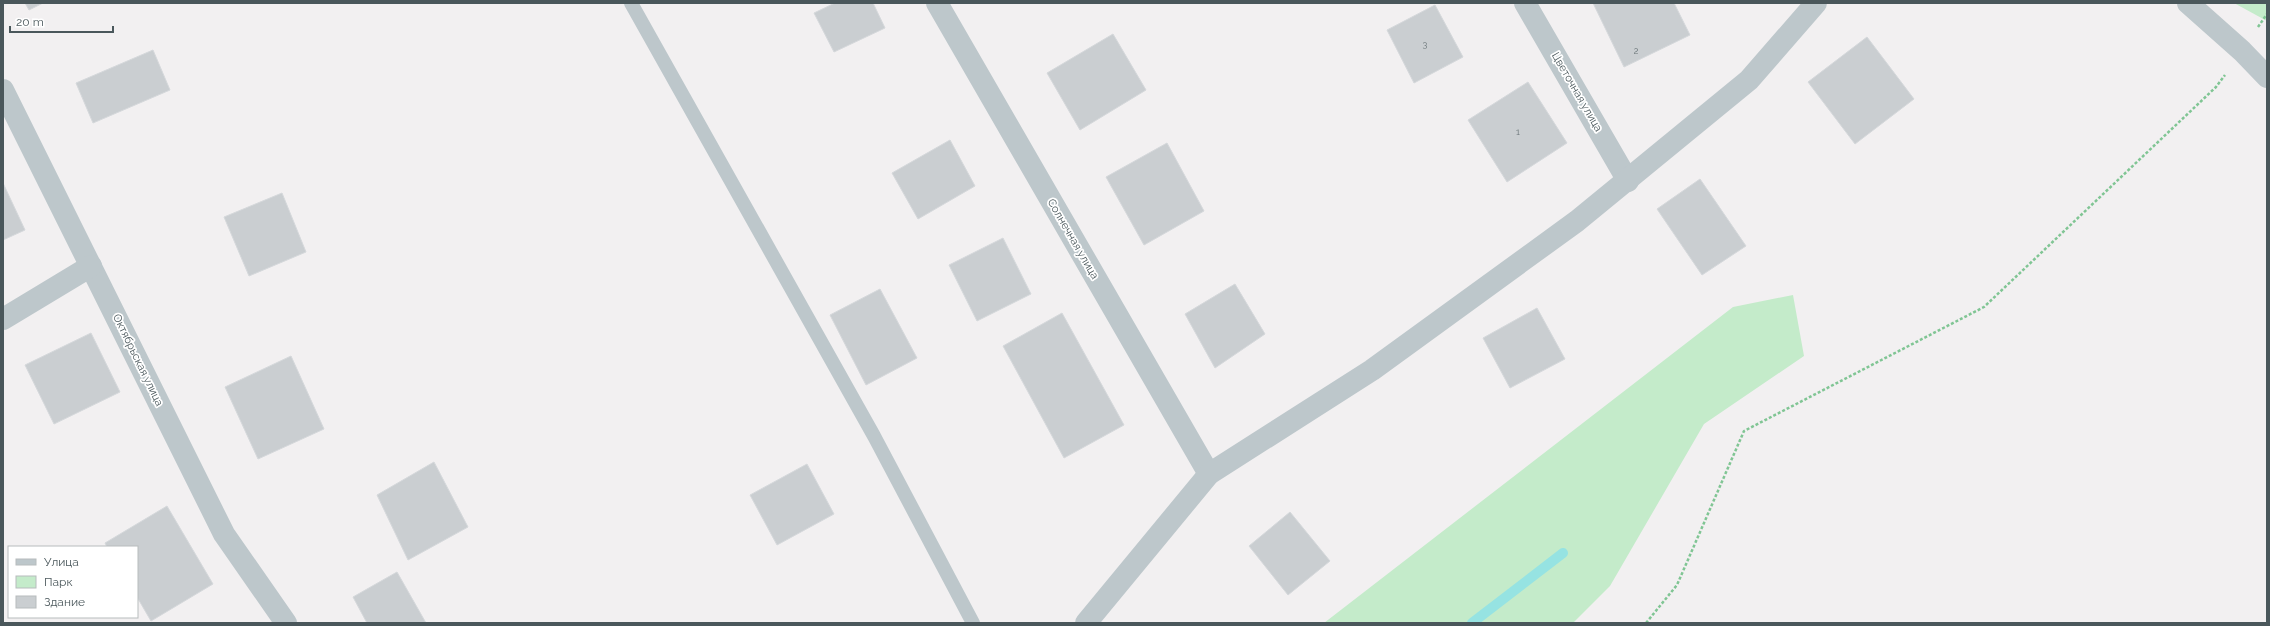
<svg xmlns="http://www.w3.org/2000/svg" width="2270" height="626" viewBox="0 0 2270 626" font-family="Raleway,sans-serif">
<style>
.green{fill:#c4ebca}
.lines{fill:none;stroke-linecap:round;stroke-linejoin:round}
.stream{stroke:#96e3e2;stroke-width:10}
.building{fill:#caced1;stroke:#d5d8db}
.path{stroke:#80c594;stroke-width:2.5;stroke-dasharray:3 2;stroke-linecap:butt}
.lane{stroke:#bdc7cb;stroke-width:14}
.street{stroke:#bdc7cb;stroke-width:22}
.labels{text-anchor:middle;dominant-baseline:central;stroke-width:3.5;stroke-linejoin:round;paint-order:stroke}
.number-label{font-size:9px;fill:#6a7578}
.street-label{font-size:11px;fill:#4a575b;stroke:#fff}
</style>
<rect width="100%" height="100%" fill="#f2f0f1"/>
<g class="green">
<polygon points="2234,3 2267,3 2267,21"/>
<polygon points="1793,295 1804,356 1704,424 1610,586 1573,623 1324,623 1733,307"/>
</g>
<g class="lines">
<polyline class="stream" points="1472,623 1563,553"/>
</g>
<g class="building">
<polygon points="25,3 43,3 29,10"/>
<polygon points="835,3 873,3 885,28 834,52 814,13"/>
<polygon points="1593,3 1674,3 1690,35 1624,67"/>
<polygon points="1435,5 1463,57 1414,83 1387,30"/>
<polygon points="1113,34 1146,90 1080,130 1047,73"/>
<polygon points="1867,37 1914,99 1855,144 1808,82"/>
<polygon points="153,50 170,90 93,123 76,83"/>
<polygon points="1528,82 1567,143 1507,182 1468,120"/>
<polygon points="950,140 975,186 918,219 892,173"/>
<polygon points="1167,143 1204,211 1144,245 1106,177"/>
<polygon points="1700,179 1746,246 1702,275 1657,209"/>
<polygon points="3,183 25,230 3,240"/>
<polygon points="282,193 306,252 249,276 224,217"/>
<polygon points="1003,238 1031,294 977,321 949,265"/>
<polygon points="1235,284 1265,334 1215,368 1185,314"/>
<polygon points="880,289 917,358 866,385 830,315"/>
<polygon points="1537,308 1565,359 1510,388 1483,338"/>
<polygon points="1062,313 1124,425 1064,458 1003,346"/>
<polygon points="91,333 120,392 54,424 25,365"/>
<polygon points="291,356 324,429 258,459 225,387"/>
<polygon points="434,462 468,527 408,560 377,495"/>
<polygon points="807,464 834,514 777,545 750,495"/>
<polygon points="167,506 213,584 151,621 137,597 137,547 107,547 105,543"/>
<polygon points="1290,512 1330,561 1288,595 1249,546"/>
<polygon points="397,572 426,623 367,623 353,597"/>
</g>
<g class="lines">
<g class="path">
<polyline points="2258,27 2267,14"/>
<polyline points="1646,623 1677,585 1744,431 1984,307 2216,87 2225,75"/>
</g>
<polyline class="lane" points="631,3 874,436 973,623"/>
<g class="street">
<polyline points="937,3 1209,474"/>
<polyline points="1525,3 1628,181"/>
<polyline points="2188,3 2242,51 2267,77"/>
<polyline points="3,90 224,534 286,623"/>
<polyline points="3,319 91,266"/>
<polyline points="1086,623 1209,474 1372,370 1577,221 1749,80 1816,3"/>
</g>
</g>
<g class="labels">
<g class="number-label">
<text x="1425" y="44">3</text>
<text x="1636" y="51">2</text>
<text x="1518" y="132">1</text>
</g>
<g class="street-label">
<text transform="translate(1577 92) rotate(60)">Цветочная улица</text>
<text transform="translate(1073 239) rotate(60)">Солнечная улица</text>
<text transform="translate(138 360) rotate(64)">Октябрьская улица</text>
</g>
</g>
<rect width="2270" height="626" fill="none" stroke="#4a575b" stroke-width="8"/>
<rect x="8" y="546" width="130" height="72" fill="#ffffff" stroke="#b7bcbd"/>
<rect x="16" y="559" width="20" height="6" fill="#bdc7cb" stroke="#b7bcbd"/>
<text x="44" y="566" font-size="12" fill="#4a575b">Улица</text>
<rect x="16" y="576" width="20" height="12" fill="#c4ebca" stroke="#b7bcbd"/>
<text x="44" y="586" font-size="12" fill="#4a575b">Парк</text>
<rect x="16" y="596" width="20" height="12" fill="#caced1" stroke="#b7bcbd"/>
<text x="44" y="606" font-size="12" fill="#4a575b">Здание</text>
<path d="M10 26v6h103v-6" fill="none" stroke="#4a575b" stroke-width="2"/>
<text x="16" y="26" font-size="12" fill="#4a575b" stroke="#ffffff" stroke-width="3" paint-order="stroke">20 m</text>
</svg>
